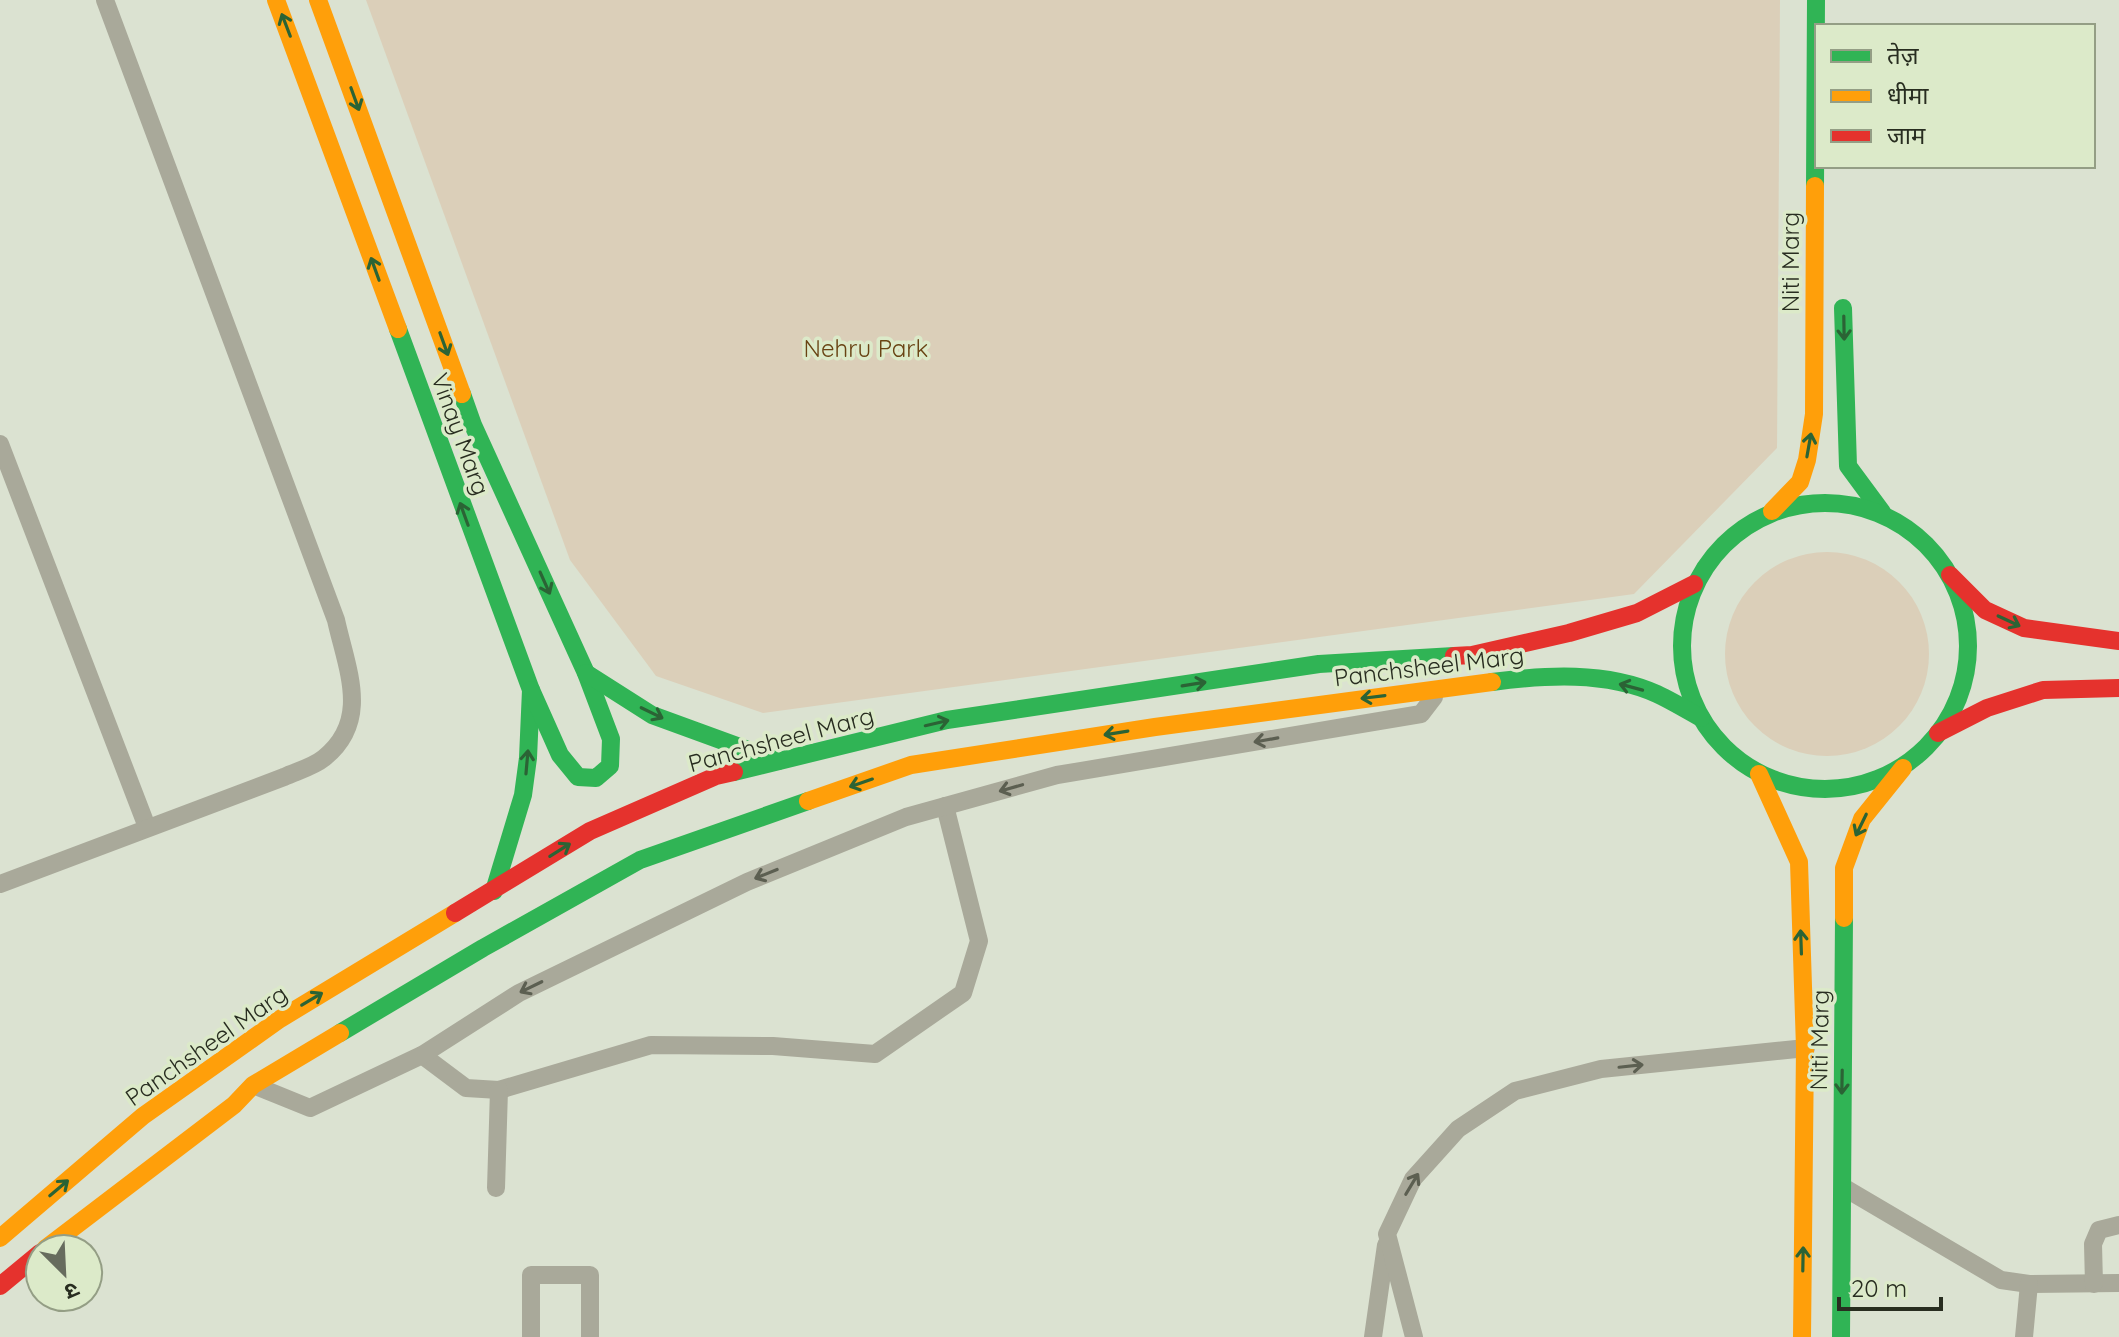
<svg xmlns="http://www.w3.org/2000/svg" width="2119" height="1337" viewBox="0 0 2119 1337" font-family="Quicksand,'Noto Sans Devanagari',sans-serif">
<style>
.green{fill:#dbcfb9}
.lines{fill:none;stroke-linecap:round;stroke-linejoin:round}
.lane{stroke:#a9a99a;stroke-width:18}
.fast{stroke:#30b455;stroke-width:18}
.slow{stroke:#ff9f0a;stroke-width:18}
.jam{stroke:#e5322d;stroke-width:18}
.oneway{stroke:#2b6335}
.oneway2{stroke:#5c5f51}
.labels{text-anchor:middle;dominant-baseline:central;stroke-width:7;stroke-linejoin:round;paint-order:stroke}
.street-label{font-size:24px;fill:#282d20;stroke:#dceac9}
.park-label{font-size:24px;fill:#694313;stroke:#dceac9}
</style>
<rect width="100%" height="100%" fill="#dbe2d1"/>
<g class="green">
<polygon points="366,0 1780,0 1777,448 1634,594 763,713 656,676 570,560"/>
<circle cx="1827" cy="654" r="102"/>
</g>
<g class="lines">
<g class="lane">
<polyline points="0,444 147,827"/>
<path d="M 0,884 L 284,777 C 297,771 313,767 324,758 C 371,720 347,670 336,620 L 105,0"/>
<polyline points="422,1055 466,1088 499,1090 651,1045 773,1046 875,1054 963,993 979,941 945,806"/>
<polyline points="256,1086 310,1108 422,1055 519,993 747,882 906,817 1057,775 1421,714 1434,697"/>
<polyline points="1843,1187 2001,1280 2029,1284 2119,1283"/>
<polyline points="496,1188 499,1090"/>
<polyline points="2094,1284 2093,1244 2099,1230 2119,1225"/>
<polyline points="531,1337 531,1275 590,1275 590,1337"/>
<polyline points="1373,1337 1386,1245"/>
<polyline points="1414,1337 1387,1234 1413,1179 1458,1129 1515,1091 1601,1069 1806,1048"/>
<polyline points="2024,1337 2029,1284"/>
</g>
<g class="fast">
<polyline points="1815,186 1816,0"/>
<polyline points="1843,308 1848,466 1882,512"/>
<polyline points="398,329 531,690 528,758 523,795 494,891"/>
<polyline points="462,394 473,425 586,673 611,739 610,766 596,778 578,777 560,755 531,690"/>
<circle cx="1825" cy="646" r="143"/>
<polyline points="586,673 652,715 778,761"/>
<path d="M 1492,682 C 1545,675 1606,671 1657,694 C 1672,701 1687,710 1701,718"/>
<polyline points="734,772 947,720 1319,664 1454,656"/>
<polyline points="340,1033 483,948 640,860 808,801"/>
<polyline points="1841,1337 1844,918"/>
</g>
<g class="slow">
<polyline points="276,0 398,329"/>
<polyline points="318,0 462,394"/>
<polyline points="1772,511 1800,482 1807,460 1814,414 1815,186"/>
<polyline points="1759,774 1799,862 1805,1048 1802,1337"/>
<polyline points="808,801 911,765 1155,727 1492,682"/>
<polyline points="1844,918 1844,868 1862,819 1903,768"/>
<polyline points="0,1238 143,1116 280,1019 455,913"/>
<polyline points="45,1249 234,1105 253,1085 340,1033"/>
</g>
<g class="jam">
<polyline points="1950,575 1985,610 2024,628 2119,641"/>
<polyline points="1454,656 1472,655 1569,633 1637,613 1694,584"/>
<polyline points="1938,733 1987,708 2043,690 2119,688"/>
<polyline points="455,913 590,831 716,776 734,772"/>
<polyline points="0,1286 40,1253"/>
</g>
</g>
<defs><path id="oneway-shaft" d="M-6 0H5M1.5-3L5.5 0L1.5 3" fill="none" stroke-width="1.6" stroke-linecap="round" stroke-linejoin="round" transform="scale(2)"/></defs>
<g class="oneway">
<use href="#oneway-shaft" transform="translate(286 25) rotate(-111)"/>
<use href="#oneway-shaft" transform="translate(355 99) rotate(70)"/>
<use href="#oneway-shaft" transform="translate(375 269) rotate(-110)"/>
<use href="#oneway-shaft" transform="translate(1844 328) rotate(89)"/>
<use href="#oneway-shaft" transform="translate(444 344) rotate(70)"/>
<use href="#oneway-shaft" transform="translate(1809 445) rotate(-80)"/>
<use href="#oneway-shaft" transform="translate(464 514) rotate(-110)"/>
<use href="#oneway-shaft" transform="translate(545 583) rotate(66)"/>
<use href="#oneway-shaft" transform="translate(2009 621) rotate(25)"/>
<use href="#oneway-shaft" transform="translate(1194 684) rotate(-9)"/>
<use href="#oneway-shaft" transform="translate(1631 687) rotate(-165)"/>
<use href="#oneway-shaft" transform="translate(1373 697) rotate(173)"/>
<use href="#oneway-shaft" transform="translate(652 713) rotate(26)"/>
<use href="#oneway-shaft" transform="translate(937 723) rotate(-13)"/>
<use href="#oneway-shaft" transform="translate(1116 733) rotate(171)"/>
<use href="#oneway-shaft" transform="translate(527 762) rotate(-85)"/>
<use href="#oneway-shaft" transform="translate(861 783) rotate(161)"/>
<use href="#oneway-shaft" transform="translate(1861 825) rotate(116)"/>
<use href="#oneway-shaft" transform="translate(560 850) rotate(-32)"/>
<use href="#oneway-shaft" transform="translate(1801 942) rotate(-92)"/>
<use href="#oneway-shaft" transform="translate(312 999) rotate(-31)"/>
<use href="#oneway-shaft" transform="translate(1842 1082) rotate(91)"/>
<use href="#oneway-shaft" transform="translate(59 1188) rotate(-40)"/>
<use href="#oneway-shaft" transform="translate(1803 1259) rotate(-89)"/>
</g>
<g class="oneway2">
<use href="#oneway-shaft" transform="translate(1266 740) rotate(170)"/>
<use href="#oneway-shaft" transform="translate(1011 788) rotate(164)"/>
<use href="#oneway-shaft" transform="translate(766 874) rotate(158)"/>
<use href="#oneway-shaft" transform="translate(531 987) rotate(154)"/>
<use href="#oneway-shaft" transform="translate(1631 1066) rotate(-6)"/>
<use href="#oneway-shaft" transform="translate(1412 1184) rotate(-59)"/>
</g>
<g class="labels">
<g class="street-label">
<text transform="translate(1790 262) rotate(-90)">Niti Marg</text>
<text transform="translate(461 434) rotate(70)">Vinay Marg</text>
<text transform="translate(1429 666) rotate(-7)">Panchsheel Marg</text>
<text transform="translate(781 739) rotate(-15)">Panchsheel Marg</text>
<text transform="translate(1819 1040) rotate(-89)">Niti Marg</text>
<text transform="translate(206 1045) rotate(-35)">Panchsheel Marg</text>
</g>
<g class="park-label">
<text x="866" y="348">Nehru Park</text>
</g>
</g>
<rect x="1815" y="24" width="280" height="144" fill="#dceac9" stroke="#949e85" stroke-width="2"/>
<rect x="1831" y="50" width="40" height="12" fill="#30b455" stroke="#949e85" stroke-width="2"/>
<text x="1887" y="64" font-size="24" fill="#282d20">तेज़</text>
<rect x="1831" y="90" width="40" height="12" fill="#ff9f0a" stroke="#949e85" stroke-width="2"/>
<text x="1887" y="104" font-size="24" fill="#282d20">धीमा</text>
<rect x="1831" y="130" width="40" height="12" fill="#e5322d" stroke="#949e85" stroke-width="2"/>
<text x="1887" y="144" font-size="24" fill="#282d20">जाम</text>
<g transform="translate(64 1273) rotate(156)"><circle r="38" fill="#dceac9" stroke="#949e85" stroke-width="2"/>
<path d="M0-6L14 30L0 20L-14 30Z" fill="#676c5e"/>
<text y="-12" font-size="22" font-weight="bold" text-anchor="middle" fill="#282d20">उ</text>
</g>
<path d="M1839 1297v12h102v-12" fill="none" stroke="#282d20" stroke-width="4"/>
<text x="1851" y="1297" font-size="24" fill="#282d20" stroke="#dceac9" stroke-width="6" paint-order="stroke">20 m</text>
</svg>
